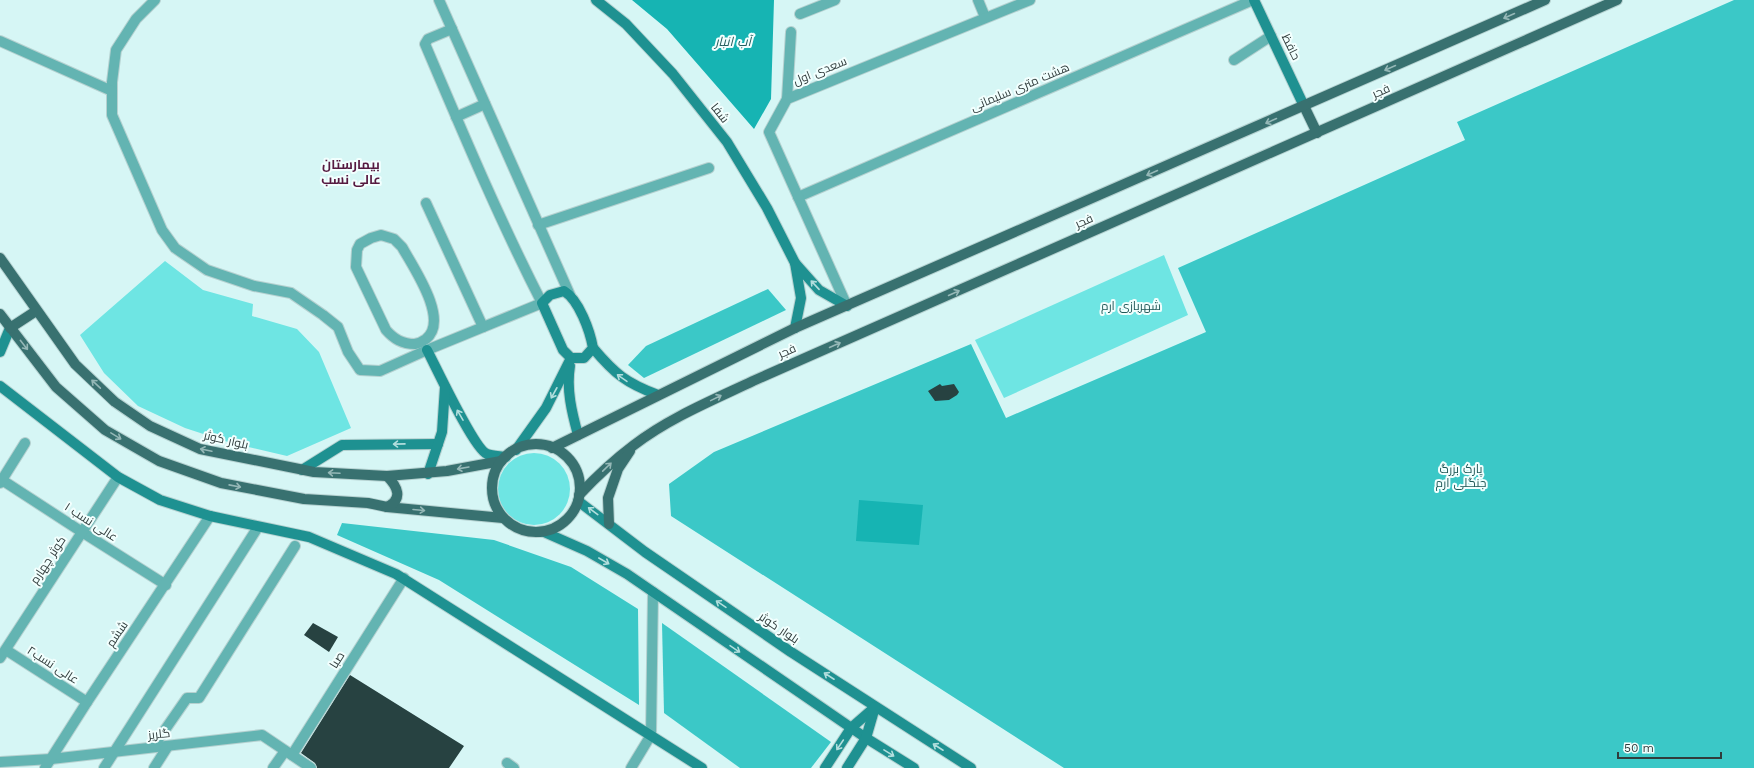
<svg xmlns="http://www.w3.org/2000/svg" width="1754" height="768" viewBox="0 0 1754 768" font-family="'Work Sans',Cairo,sans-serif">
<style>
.green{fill:#6ee5e3}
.forest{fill:#3bc8c7}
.water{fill:#16b4b3}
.building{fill:#274241}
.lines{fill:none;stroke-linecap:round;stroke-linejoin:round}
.street-casing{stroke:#b5d1d0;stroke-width:12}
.secondary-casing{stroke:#b5d1d0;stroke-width:12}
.primary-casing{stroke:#b5d1d0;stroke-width:12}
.street{stroke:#63b4b2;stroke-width:10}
.secondary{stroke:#1e9191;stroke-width:10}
.primary{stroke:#387170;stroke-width:10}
.oneway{stroke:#95b8b7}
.oneway2{stroke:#b2dedd}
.labels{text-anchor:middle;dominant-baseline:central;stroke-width:4;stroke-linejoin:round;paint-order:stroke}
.street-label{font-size:12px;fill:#303c3c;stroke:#f2fffe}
.park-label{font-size:12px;fill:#1e5756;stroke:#f2fffe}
.water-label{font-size:13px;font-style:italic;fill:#255d5d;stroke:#f2fffe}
.neighbourhood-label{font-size:13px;font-weight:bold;fill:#561a41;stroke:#f2fffe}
</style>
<rect width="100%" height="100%" fill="#d6f6f5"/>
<g class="green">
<polygon points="1164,255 1188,315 1004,398 975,340"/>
<polygon points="165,261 203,290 253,304 252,316 297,329 319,352 351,428 287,456 231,443 185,428 138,406 104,373 80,335"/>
<circle cx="534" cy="489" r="36"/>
</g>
<g class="forest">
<polygon points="1734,0 1754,0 1754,768 1064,768 671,516 669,484 714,452 971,344 1006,418 1206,332 1178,268 1465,140 1457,122"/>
<polygon points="768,289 786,310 644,378 628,365 646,346"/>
<polygon points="342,523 494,540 571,567 638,609 639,705 439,580 337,535"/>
<polygon points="662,623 831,742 811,768 740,768 664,713"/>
</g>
<g class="water">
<polygon points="632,0 774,0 771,99 754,129 667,29"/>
<polygon points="859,500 923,505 919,545 856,541"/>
</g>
<g class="building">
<polygon points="940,384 942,386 954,384 959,392 957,395 949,400 935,401 928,391"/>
<polygon points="313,623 338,637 329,652 304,635"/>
<polygon points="350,675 464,746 449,768 317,768 315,763 301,753"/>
</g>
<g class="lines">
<defs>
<g id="street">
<path d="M 155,0 L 136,19 L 116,50 L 112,82 L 112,115 L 162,230 L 175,248 L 207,270 L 254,286 L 291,293 L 323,315 L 338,327 L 348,352 L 360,370 L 380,371 L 427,350 L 542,303 C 499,219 462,131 425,44 L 428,39 L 452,29"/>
<polyline points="439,0 570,295"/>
<polyline points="978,0 985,17"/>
<polyline points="800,14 835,0"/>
<polyline points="0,41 112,91"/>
<polyline points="1234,60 1271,36"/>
<polyline points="787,99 791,32"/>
<polyline points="456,117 485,104"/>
<polyline points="798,197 1253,0"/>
<polyline points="426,203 483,327"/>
<polyline points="538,225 709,168"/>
<path d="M 381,235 L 394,239 L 402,247 C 413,267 450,320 426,339 C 422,342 420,343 415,344 C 402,344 394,339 386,330 L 356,267 L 357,250 L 360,244 L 371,238 Z"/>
<polyline points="847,306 769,132 787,99 1030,0"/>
<polyline points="2,480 82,532 166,585"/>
<polyline points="0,483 25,443"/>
<polyline points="6,650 87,702"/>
<polyline points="0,658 118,477"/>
<polyline points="153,747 187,698 199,698 295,546"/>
<polyline points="292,755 404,578"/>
<polyline points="0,762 51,759 262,735 311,768"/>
<polyline points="507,763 514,768"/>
<polyline points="45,768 87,702 210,516"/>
<polyline points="104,768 258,527"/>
<polyline points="154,768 168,746"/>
<polyline points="273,768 285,751"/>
<polyline points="631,768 651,735 653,592"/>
</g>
<g id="secondary">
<polyline points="596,0 626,24 673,74 727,142 767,208 795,263"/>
<polyline points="1254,0 1304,106"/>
<path d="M 564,291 C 579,300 590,331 593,348 L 584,358 L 571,358 L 563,350 L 542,303 L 550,295 Z"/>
<polyline points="795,328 801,298 795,263 819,290 847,306"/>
<path d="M 593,348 C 615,374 626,383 658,395"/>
<path d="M 427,350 C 436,367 474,449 487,454 C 492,456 500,456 506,457"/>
<polyline points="0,352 10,328"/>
<path d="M 570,366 C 566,389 572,413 578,435"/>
<polyline points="0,386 118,477 160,500 210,516 309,537 396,574 702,768"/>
<polyline points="516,450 546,408 571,358"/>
<polyline points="302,470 342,445 438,444"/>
<polyline points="428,474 442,432 445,387"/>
<polyline points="578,501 645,552 791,652 971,768"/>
<polyline points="544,532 587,551 627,574 866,738 914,768"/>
<polyline points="825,768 851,728 875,707"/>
<polyline points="847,768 866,738 875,707"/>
</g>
<g id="primary">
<polyline points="1304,106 1317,133"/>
<polyline points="0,258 75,364 115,402 150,426 200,449 314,472 387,476 447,471 501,461"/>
<polyline points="0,314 56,387 105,430 159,461 221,483 304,499 368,503 387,507 503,518"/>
<polyline points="10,328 36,311"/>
<circle cx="536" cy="488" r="44"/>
<polyline points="552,448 795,328 1545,0"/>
<path d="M 579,495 C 596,477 614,460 634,445 C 669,418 713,400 753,381 L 1617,0"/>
<path d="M 387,507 C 404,499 397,486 387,476"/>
<polyline points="609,524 608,498 618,469 630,451"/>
</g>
</defs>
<use href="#street" class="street-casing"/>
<use href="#secondary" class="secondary-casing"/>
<use href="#primary" class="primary-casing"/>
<use href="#street" class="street"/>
<use href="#secondary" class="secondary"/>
<use href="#primary" class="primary"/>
</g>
<defs><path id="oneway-shaft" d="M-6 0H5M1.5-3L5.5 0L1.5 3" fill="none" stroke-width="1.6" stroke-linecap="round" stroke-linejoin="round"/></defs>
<g class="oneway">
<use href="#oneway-shaft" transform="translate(1509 16) rotate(156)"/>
<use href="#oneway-shaft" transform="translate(1390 68) rotate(156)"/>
<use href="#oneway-shaft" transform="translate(1271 121) rotate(156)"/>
<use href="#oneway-shaft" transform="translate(1152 173) rotate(156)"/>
<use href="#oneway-shaft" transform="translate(954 293) rotate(-24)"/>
<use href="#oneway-shaft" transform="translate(24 345) rotate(52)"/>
<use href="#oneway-shaft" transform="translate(835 345) rotate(-24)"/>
<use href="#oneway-shaft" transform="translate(96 384) rotate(-137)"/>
<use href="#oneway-shaft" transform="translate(716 398) rotate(-26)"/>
<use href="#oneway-shaft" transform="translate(116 436) rotate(31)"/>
<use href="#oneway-shaft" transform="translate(206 450) rotate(-168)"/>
<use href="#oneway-shaft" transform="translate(607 467) rotate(-44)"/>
<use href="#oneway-shaft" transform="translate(463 468) rotate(170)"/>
<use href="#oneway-shaft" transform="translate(334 473) rotate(-177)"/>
<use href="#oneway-shaft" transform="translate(235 486) rotate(11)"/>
<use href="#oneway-shaft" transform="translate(419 510) rotate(5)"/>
</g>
<g class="oneway2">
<use href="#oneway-shaft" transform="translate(815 285) rotate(-133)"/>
<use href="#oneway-shaft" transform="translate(622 378) rotate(-145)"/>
<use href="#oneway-shaft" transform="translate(554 393) rotate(119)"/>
<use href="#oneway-shaft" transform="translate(460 415) rotate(-120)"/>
<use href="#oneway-shaft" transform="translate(399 444) rotate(179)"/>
<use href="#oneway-shaft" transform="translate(593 511) rotate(-143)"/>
<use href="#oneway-shaft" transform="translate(604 561) rotate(30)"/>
<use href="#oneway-shaft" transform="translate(721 604) rotate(-146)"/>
<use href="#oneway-shaft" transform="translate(735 649) rotate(34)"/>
<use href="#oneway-shaft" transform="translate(829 676) rotate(-147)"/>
<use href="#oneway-shaft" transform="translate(840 745) rotate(124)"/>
<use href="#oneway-shaft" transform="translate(938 747) rotate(-147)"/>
<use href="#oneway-shaft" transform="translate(889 753) rotate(32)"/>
</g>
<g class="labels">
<g class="street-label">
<text transform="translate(1291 47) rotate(64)">حافظ</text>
<text transform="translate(820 71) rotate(-22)">سعدی اول</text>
<text transform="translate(1020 87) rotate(-23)">هشت متری سلیمانی</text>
<text transform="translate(1381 91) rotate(-24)">فجر</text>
<text transform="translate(720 113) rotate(52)">شفا</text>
<text transform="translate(1084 221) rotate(-24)">فجر</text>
<text transform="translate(787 351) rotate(-24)">فجر</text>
<text transform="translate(226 440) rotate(13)">بلوار کوثر</text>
<text transform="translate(91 522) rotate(33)">عالی نسب ۱</text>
<text transform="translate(48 560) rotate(-57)">کوثر چهارم</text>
<text transform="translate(779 628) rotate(34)">بلوار کوثر</text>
<text transform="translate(117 634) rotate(-56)">ششم</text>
<text transform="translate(337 660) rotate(-58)">صبا</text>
<text transform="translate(53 665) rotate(33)">عالی نسب۲</text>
<text transform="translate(159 734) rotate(-6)">گلریز</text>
</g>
<g class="park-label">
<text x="1131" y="306">شهربازی ارم</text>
<text x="1461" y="469">پارک بزرگ<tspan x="1461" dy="14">جنگلی ارم</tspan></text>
</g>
<g class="water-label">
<text x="733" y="41">آب انبار</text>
</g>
<g class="neighbourhood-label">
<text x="351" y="164">بیمارستان<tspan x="351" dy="15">عالی نسب</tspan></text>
</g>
</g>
<path d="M1618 752v6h103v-6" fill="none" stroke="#303c3c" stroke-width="2"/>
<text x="1624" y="752" font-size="12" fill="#303c3c" stroke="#f2fffe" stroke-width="3" paint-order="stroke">50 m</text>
</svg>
